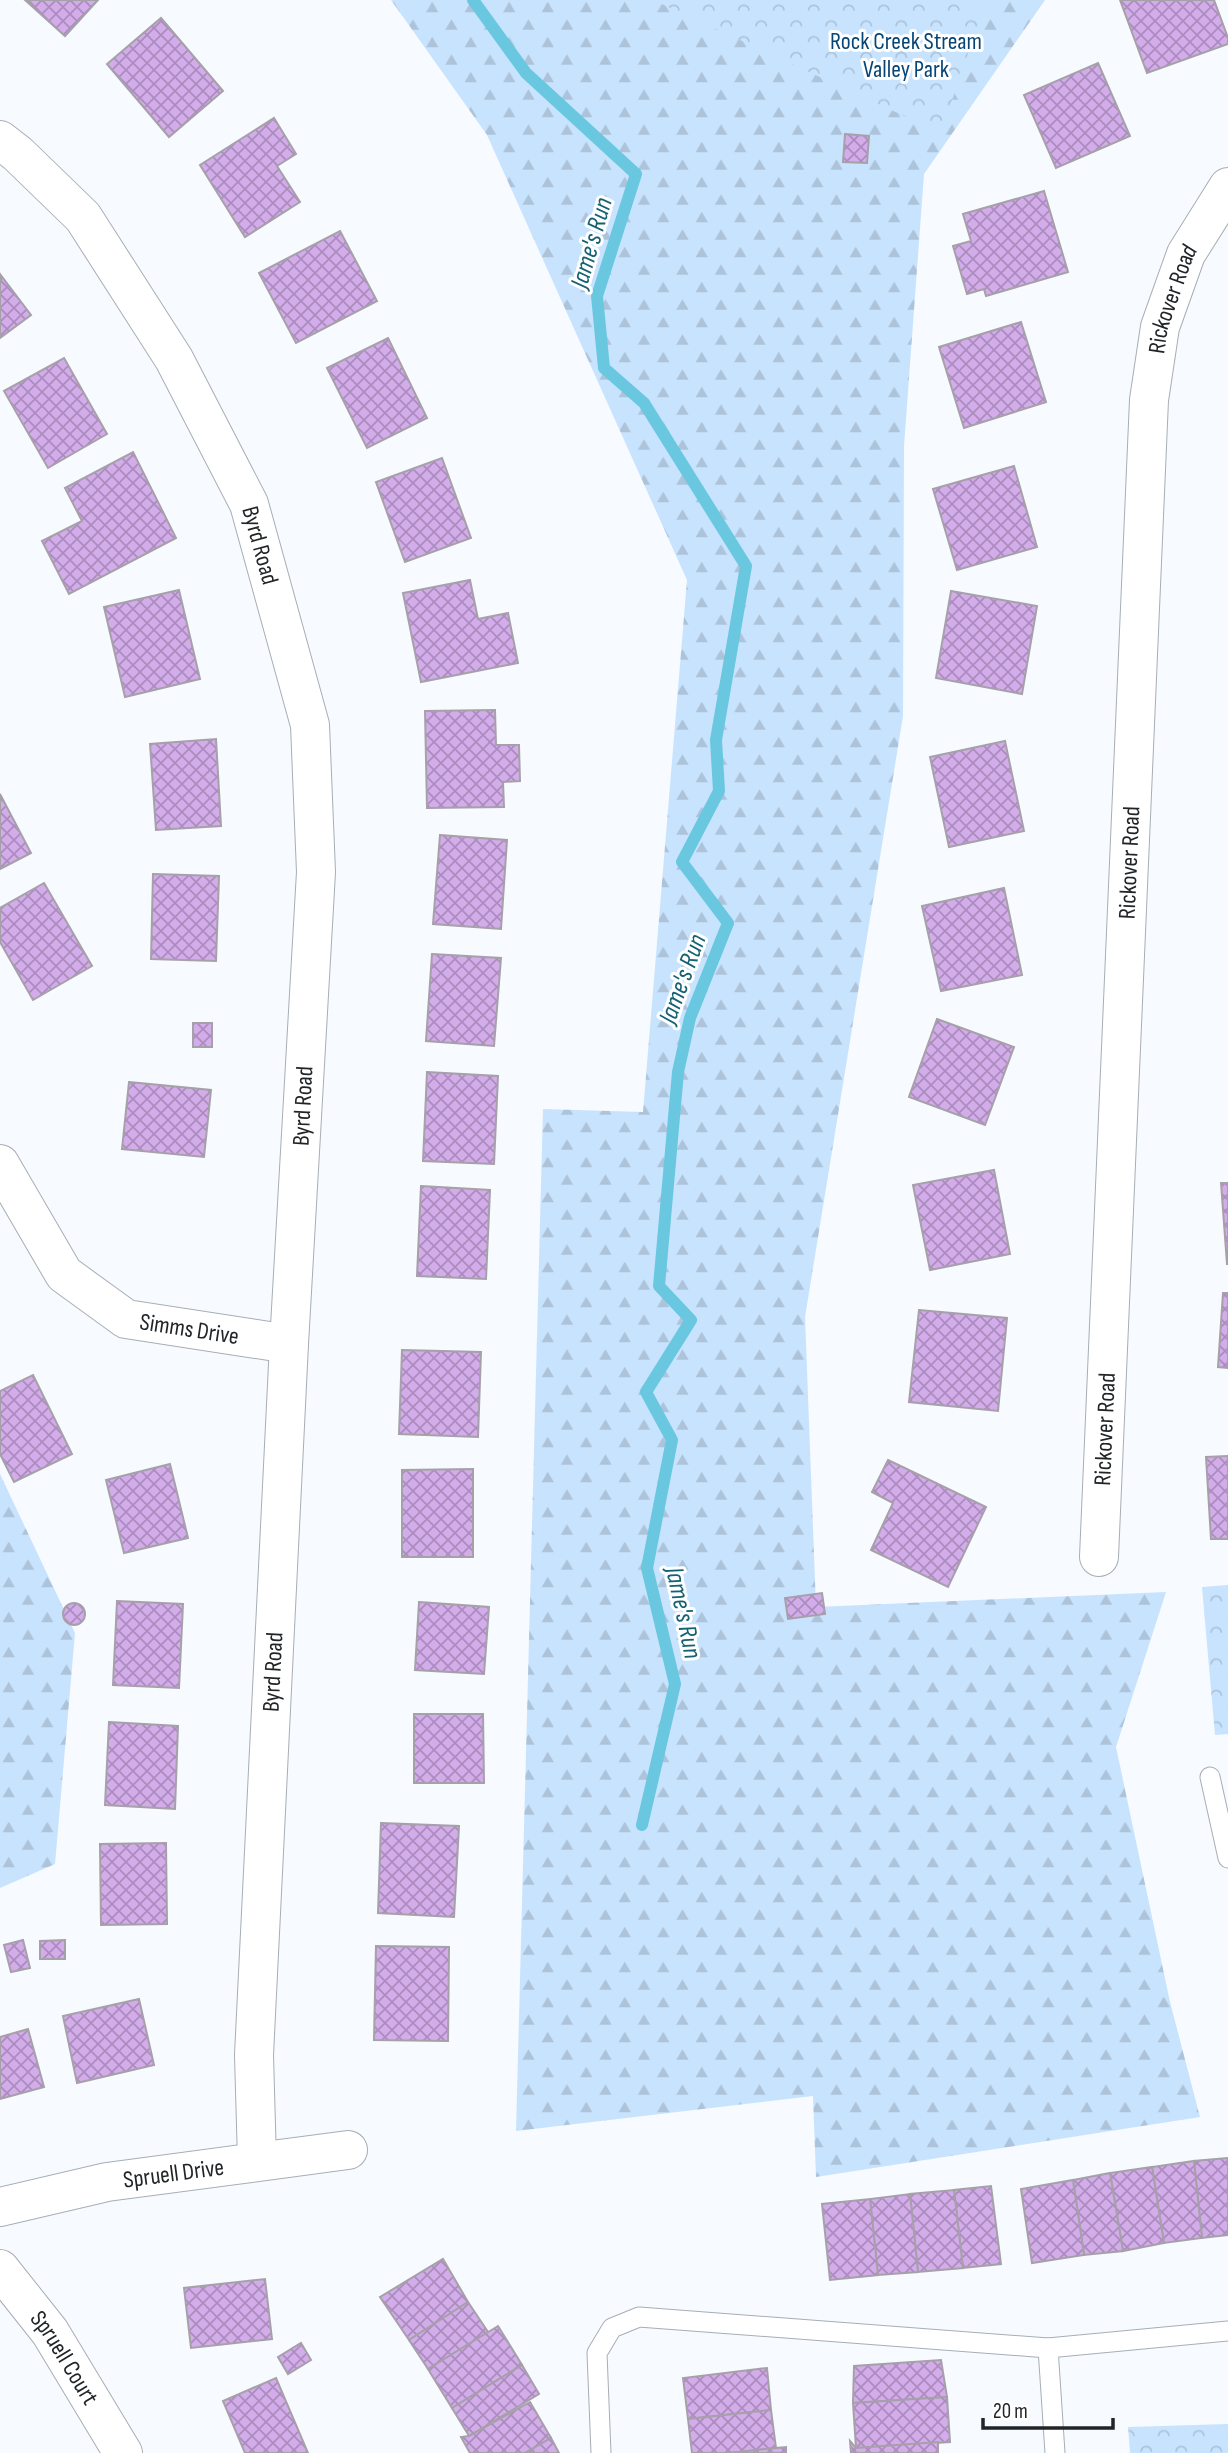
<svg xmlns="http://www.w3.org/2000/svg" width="1228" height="2453" viewBox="0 0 1228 2453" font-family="'Sofia Sans Condensed',sans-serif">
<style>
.forest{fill:url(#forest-firs)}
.park{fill:url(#park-crowns)}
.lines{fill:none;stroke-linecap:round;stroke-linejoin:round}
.stream{stroke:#69c7e0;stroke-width:12}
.building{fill:url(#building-cross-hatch);stroke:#a6a0a9;stroke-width:2}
.lane-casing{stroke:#a6aeb6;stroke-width:21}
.street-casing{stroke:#a6aeb6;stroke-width:40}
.lane{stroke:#fff;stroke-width:19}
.street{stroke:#fff;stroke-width:38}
.labels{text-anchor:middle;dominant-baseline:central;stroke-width:6;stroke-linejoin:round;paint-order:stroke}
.park-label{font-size:24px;fill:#064575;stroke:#fff}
.street-label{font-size:24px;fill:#222528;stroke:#fff}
.water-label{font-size:26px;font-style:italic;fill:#156274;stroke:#fff}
</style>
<defs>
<pattern id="forest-firs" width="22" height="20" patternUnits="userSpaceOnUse" patternTransform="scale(1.75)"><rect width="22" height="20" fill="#c8e3fe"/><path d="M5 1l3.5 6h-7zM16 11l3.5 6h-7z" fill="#acc3da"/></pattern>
<pattern id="park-crowns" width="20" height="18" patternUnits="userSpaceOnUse" patternTransform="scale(1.75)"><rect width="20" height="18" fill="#c8e3fe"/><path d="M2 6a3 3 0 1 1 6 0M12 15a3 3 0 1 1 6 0" fill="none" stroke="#acc3da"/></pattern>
<pattern id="building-cross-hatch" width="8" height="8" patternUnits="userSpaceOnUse" patternTransform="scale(1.75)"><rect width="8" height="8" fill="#d3acea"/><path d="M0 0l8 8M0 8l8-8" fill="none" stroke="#ab8cbe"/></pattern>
</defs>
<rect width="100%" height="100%" fill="#f7fafe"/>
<g class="forest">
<polygon points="391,0 1045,0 924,174 904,446 903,716 805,1317 816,1607 1166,1592 1116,1747 1170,2002 1200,2117 816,2177 813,2096 516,2131 543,1109 643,1112 687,580 487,135"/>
<polygon points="0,1474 75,1633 55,1864 0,1888"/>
</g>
<g class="park">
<polygon points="653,0 986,0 941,133"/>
<polygon points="1228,1585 1228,1734 1215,1735 1202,1587"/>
<polygon points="1228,2424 1228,2453 1130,2453 1128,2427"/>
</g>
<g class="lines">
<polyline class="stream" points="473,0 526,73 636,174 597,296 604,368 644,403 746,566 716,740 719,791 682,862 728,923 690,1018 678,1072 659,1286 691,1320 646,1392 672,1440 647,1568 675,1684 642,1825"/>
</g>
<g class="building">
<polygon points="25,0 98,0 65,36"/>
<polygon points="1120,0 1214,0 1228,38 1228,44 1147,73"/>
<polygon points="161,18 223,91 169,137 107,64"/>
<polygon points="1098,63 1130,136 1056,168 1024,95"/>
<polygon points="274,118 296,154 277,166 300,202 245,237 200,165"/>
<polygon points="845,134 869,136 867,163 843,162"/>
<polygon points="1044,191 1068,272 986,296 984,289 967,294 953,246 971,241 963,214"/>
<polygon points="340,231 377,301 296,343 259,273"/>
<polygon points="0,274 31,315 0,338"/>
<polygon points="1021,322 1046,402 964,428 939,347"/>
<polygon points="388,338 427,418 367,448 327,368"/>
<polygon points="64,358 107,434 48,468 4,391"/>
<polygon points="133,452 176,538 69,594 42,541 82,521 65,488"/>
<polygon points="442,458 471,538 405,562 376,482"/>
<polygon points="1014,466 1037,547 957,570 933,489"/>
<polygon points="470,580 478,619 508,613 518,663 421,682 403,593"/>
<polygon points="179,590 200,679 125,697 104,607"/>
<polygon points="951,591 1037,606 1022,694 936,678"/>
<polygon points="495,710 496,745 519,745 520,781 503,782 504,807 427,808 425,711"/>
<polygon points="216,739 221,826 156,830 150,744"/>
<polygon points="1005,741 1024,831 949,847 930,757"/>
<polygon points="0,794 31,853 0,869"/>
<polygon points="440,835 507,840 501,929 433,924"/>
<polygon points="153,874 219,876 216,961 151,959"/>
<polygon points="44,883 92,966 33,1000 0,942 0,908"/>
<polygon points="1004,888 1022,975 941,991 922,906"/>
<polygon points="432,954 501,958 494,1046 426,1041"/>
<polygon points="937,1019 1014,1047 985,1125 909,1097"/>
<rect x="193" y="1023" width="19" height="24"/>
<polygon points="427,1072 498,1076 494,1164 423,1161"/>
<polygon points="129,1082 211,1090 204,1157 122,1149"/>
<polygon points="994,1170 1010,1254 930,1270 913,1185"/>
<polygon points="1221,1183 1228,1183 1228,1264 1227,1264"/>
<polygon points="421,1186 490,1190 486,1279 417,1276"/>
<polygon points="1223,1293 1228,1293 1228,1368 1218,1367"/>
<polygon points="919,1310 1007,1318 998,1411 909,1402"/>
<polygon points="402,1350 481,1352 478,1437 399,1434"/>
<polygon points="33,1375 72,1454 14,1482 0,1454 0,1391"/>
<polygon points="1228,1456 1228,1539 1211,1539 1206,1457"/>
<polygon points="888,1460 986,1507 948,1587 871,1550 893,1503 872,1492"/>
<polygon points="170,1464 188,1538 124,1553 106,1480"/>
<polygon points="473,1469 473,1557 402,1557 402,1470"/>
<polygon points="822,1593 825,1614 788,1619 785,1598"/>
<polygon points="117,1601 183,1604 179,1688 113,1685"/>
<polygon points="419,1602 489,1607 484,1674 415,1670"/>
<circle cx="74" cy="1614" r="11"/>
<polygon points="414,1714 483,1714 484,1783 414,1783"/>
<polygon points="109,1722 178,1726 175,1809 105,1805"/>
<polygon points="381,1823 459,1826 454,1917 378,1913"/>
<polygon points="166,1843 167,1924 101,1925 100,1844"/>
<polygon points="23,1940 30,1968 11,1972 4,1945"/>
<polygon points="65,1940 65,1959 40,1959 40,1941"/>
<polygon points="376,1946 449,1947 448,2041 374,2040"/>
<polygon points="139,1999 154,2065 77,2083 63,2016"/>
<polygon points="28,2029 44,2087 0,2099 0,2037"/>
<polygon points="1228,2158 1228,2235 1202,2238 1194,2161"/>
<polygon points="1194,2161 1202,2238 1164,2243 1152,2167"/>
<polygon points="1152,2167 1164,2243 1123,2251 1110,2173"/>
<polygon points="1110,2173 1123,2251 1084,2255 1073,2180"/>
<polygon points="1073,2180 1084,2255 1032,2263 1021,2189"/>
<polygon points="991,2186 1001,2264 963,2268 954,2190"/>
<polygon points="954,2190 963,2268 918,2272 910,2194"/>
<polygon points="910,2194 918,2272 878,2275 870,2199"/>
<polygon points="870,2199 878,2275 830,2280 822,2204"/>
<polygon points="443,2259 468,2302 409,2340 380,2297"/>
<polygon points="265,2279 272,2339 191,2348 184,2288"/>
<polygon points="468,2302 488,2332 428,2369 409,2340"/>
<polygon points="498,2326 522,2365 452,2408 428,2369"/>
<polygon points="301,2343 311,2360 288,2374 278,2357"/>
<polygon points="941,2360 947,2397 853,2403 854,2366"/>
<polygon points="522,2365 539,2394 469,2436 452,2408"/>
<polygon points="767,2368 771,2410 688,2419 683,2378"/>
<polygon points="276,2378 308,2453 245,2453 223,2401"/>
<polygon points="947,2397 950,2442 856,2448 853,2403"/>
<polygon points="530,2402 551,2438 525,2453 470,2453 461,2437 469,2436"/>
<polygon points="771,2410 776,2448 729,2453 692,2453 688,2419"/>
<polygon points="551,2438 559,2453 525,2453"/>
<polygon points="850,2441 856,2448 938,2442 938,2453 851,2453"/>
<polygon points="786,2447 786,2453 729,2453 776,2448"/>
</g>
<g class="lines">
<defs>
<g id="lane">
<polyline points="1210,1777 1228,1858"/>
<polyline points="601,2453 597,2353 612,2328 639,2317 1048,2348"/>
<polyline points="1055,2453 1048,2348 1228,2331"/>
</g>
<g id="street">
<path id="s1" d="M 0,140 L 18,154 L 83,217 L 174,359 L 249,504 L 310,725 L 316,872 L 289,1344 L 254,2055 L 257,2161"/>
<path id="s2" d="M 0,1164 L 64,1274 L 126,1319 L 289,1344"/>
<path id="s3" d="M 1099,1557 L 1149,400 L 1160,327 L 1186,254 L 1228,187"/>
<path id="s4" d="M 0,2207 L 107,2182 L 348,2150"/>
<path id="s5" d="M 0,2269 L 50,2332 L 123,2453"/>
</g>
</defs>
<use href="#lane" class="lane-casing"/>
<use href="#street" class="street-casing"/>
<use href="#lane" class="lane"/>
<use href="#street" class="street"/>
</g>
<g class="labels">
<g class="park-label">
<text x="906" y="41">Rock Creek Stream<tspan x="906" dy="28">Valley Park</tspan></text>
</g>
<g class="street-label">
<text stroke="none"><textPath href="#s3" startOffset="1262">Rickover Road</textPath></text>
<text stroke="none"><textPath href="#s1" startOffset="488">Byrd Road</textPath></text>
<text stroke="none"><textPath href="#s3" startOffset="695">Rickover Road</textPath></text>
<text transform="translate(303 1106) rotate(-87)">Byrd Road</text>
<text stroke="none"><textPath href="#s2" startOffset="268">Simms Drive</textPath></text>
<text stroke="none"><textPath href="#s3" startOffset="128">Rickover Road</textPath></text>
<text transform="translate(273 1672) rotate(-87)">Byrd Road</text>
<text stroke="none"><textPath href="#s4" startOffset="177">Spruell Drive</textPath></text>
<text stroke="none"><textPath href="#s5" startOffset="110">Spruell Court</textPath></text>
</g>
<g class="water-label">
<text transform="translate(592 243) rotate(-74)">Jame's Run</text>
<text transform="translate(683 979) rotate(-70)">Jame's Run</text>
<text transform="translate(683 1613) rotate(78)">Jame's Run</text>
</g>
</g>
<path d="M983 2418v10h130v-10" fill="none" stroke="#222528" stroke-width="3.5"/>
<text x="993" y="2418" font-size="21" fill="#222528" stroke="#ffffff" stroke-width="5" paint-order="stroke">20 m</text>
</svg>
